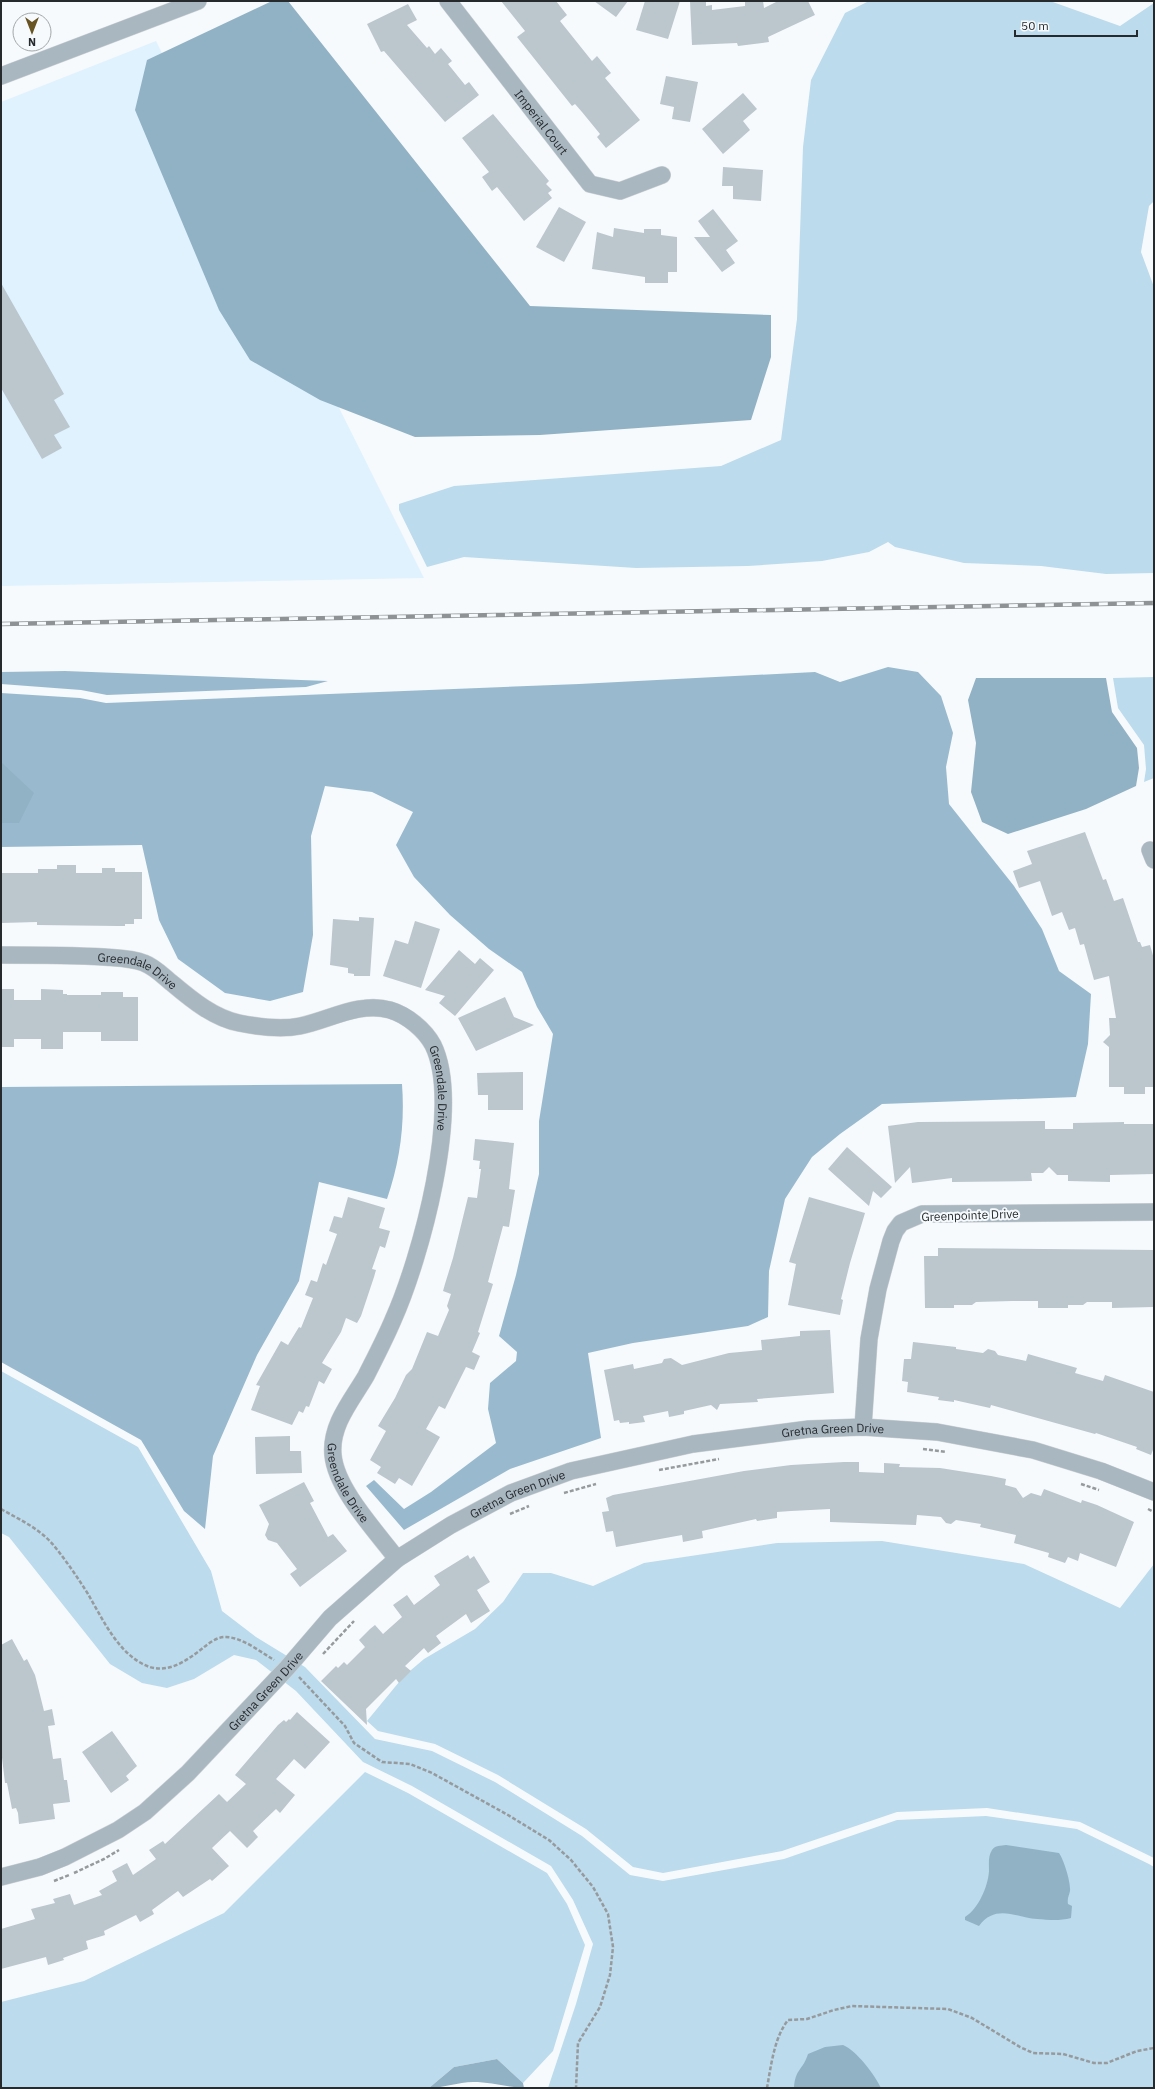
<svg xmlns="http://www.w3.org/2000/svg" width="1155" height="2089" viewBox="0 0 1155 2089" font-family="'IBM Plex Sans',sans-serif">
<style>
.built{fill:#dff2fe}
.green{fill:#bcdbed}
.forest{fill:#99bace}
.water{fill:#91b2c5}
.building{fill:#bbc7cd}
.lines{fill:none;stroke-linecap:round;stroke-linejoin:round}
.minor-casing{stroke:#d1d5d8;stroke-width:18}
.path{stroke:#969a9d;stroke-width:2.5;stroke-dasharray:4 2;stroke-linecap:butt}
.minor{stroke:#a9b7c0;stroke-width:17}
.rail-casing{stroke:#8e9295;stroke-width:4.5}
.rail{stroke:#f6fafd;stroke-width:3;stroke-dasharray:9;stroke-linecap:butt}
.labels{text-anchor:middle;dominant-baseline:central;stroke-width:4;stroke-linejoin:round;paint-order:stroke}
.street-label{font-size:12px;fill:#262a2d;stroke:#f6fafd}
</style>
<rect width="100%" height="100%" fill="#f6fafd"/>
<polygon class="built" points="156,41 424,578 1,586 1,102"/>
<g class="green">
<polygon points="869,1 1050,1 1120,26 1154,3 1154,201 1149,206 1141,252 1154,287 1154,573 1106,574 1041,566 964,563 895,547 888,542 869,552 822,561 748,566 636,568 464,557 427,567 399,510 399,504 454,486 721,466 781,440 797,319 803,147 811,80 845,13"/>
<polygon points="1154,677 1154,778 1144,782 1146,769 1144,745 1118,708 1113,678"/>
<polygon points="1,1371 138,1447 211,1571 222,1611 256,1637 305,1667 375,1739 432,1751 495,1782 582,1836 630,1875 663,1881 784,1859 897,1820 986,1816 1077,1829 1149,1864 1154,1867 1154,2088 548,2088 576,2004 593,1944 573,1900 551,1866 412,1786 363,1762 296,1691 256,1660 234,1655 194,1679 167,1688 142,1683 110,1664 9,1537 1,1533"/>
<polygon points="882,1541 1024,1564 1120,1608 1154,1564 1154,1858 1080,1822 987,1808 897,1812 782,1851 663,1873 633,1867 586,1829 498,1775 435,1744 378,1731 367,1721 404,1676 424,1659 475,1629 503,1602 523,1573 551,1573 593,1586 644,1563 777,1543"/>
<polygon points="365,1772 408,1793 547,1873 567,1904 585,1945 553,2051 523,2083 497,2059 454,2067 429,2088 1,2088 1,2002 84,1981 224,1913"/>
</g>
<g class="forest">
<polygon points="888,667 918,672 941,696 953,733 946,767 949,804 1014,886 1042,929 1059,971 1091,994 1088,1044 1076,1097 882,1104 840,1134 812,1157 785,1199 769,1271 768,1317 748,1326 633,1343 588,1353 601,1438 510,1469 404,1530 366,1486 374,1480 404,1509 431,1492 496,1443 488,1409 490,1383 516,1361 517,1352 499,1336 516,1275 539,1174 539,1121 553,1034 537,1007 522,972 489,949 450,915 414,877 396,845 413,812 372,792 325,786 311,836 313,935 303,992 270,1001 225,993 178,959 159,920 142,845 1,847 1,823 19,823 1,763 1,693 80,698 106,703 579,684 815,672 840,682"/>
<polygon points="65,671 328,681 306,687 107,695 81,690 1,684 1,672"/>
<path d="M 402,1084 C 405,1124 400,1161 387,1199 L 319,1182 L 299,1281 L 257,1355 L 213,1456 L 205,1529 L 184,1511 L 141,1440 L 1,1362 L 1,1087 Z"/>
</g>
<g class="water">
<polygon points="272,1 288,1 530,306 771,315 771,357 751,420 540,435 415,437 320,400 250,360 219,310 135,110 147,60"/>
<polygon points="976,678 1106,678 1112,712 1137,748 1139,768 1136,786 1086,809 1008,834 982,822 971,792 976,743 968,700"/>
<polygon points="1,762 34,793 19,823 1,823"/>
<path d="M 1006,1845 L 1059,1853 C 1064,1860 1071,1883 1070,1891 C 1069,1896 1067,1898 1068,1904 L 1072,1906 L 1071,1918 C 1060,1921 1049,1920 1037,1919 C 1017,1918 996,1903 979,1926 L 965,1920 L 965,1917 C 978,1909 988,1887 989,1871 C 989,1864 988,1856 992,1850 C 995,1845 1001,1846 1006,1845 Z"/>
<path d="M 843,2045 C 856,2050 875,2075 881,2088 L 794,2088 C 795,2069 803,2070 808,2054 L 825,2047 Z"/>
<path d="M 497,2059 L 523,2083 L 524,2088 C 506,2087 491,2082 473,2082 C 458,2082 444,2088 429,2088 L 454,2067 Z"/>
</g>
<g class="building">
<polygon points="501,1 556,1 567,15 560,21 592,61 597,56 611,73 605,78 640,120 606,148 597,137 600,134 582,112 575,104 572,106 517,37 525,31"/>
<polygon points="594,1 628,1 616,17"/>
<polygon points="645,1 680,1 668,39 636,30"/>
<polygon points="690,1 706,1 706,6 712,5 712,10 745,6 745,1 763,1 764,8 778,1 808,1 815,15 768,37 769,42 738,46 737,43 692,45"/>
<polygon points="408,4 417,20 407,25 427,48 429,46 435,54 441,48 452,61 448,64 465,85 469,82 479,95 445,122 384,51 381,52 367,24"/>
<polygon points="666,76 698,82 690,122 672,119 674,107 660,104"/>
<polygon points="743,93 757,109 743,121 750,130 723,154 702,129"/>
<polygon points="493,114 549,181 546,184 552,190 548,193 552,198 524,221 497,187 492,191 482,177 489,172 462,138"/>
<polygon points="723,167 763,170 761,201 733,199 733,186 722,186"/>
<polygon points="559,207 586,222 564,262 536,247"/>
<polygon points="713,209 738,241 726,250 735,263 722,272 694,237 710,237 698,221"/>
<polygon points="614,228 644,233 644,229 661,229 661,235 677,237 677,272 668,272 668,283 645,283 645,277 592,269 597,232 613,237"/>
<polygon points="1,283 64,394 54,400 70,427 54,435 62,448 42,459 1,388"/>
<polygon points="1085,832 1103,880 1106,879 1114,901 1123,898 1138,942 1140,942 1142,947 1150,945 1154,959 1154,1087 1145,1087 1145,1094 1124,1094 1124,1087 1109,1087 1109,1047 1103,1042 1110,1035 1109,1018 1116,1018 1109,976 1094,980 1084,944 1080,945 1075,928 1069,930 1062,912 1052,916 1040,881 1019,888 1013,871 1032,864 1027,851"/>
<polygon points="57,865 76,865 76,873 102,873 102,868 115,868 115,872 142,872 142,919 134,919 134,924 125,924 125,926 118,926 37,925 37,922 1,923 1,873 38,873 38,869 57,869"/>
<polygon points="359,917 374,918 370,976 354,976 354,974 348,973 348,968 330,965 333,919 359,921"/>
<polygon points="415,921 440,929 421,988 383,976 395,940 408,944"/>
<polygon points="459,950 475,964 480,958 494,970 455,1016 439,1003 445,996 425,990"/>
<polygon points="1,989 14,989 14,1000 41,1000 41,989 63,990 63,994 67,994 67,995 101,995 101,992 123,992 123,997 138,997 138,1041 101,1041 101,1032 63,1032 63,1049 41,1049 41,1039 14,1039 14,1047 1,1047"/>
<polygon points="505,997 514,1017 534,1025 476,1051 458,1018"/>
<polygon points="523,1072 523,1110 488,1110 488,1095 478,1095 477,1073"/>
<polygon points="1045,1121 1045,1129 1073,1129 1073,1123 1124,1122 1124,1124 1154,1124 1154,1174 1110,1175 1110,1182 1068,1181 1068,1175 1057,1175 1049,1167 1043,1173 1031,1173 1032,1181 952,1182 952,1178 912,1183 910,1167 895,1183 888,1126 918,1122"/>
<polygon points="475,1139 514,1143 509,1189 515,1190 509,1227 503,1226 488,1282 493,1284 478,1332 480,1333 472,1352 480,1356 474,1370 466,1367 445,1409 439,1406 426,1429 440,1437 412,1486 399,1478 395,1484 377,1473 381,1467 370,1460 386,1431 378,1426 395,1398 406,1375 412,1369 427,1332 438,1336 449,1310 447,1306 451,1294 443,1291 445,1284 453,1258 468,1197 477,1198 481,1169 479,1169 480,1161 473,1160"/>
<polygon points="847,1147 892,1187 881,1198 873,1191 869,1206 828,1169"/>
<polygon points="348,1197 385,1208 379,1228 390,1231 385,1248 380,1246 372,1269 376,1270 374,1277 361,1316 357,1323 346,1318 341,1332 322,1363 332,1369 324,1384 319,1381 309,1407 306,1406 303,1413 299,1411 292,1425 251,1410 260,1386 256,1385 281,1341 288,1345 299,1327 301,1328 313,1298 305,1295 311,1280 317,1282 323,1263 326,1265 337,1234 329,1231 334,1216 342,1218"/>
<polygon points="809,1197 865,1213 850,1263 841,1299 843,1300 840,1315 788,1305 796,1264 789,1262"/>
<polygon points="938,1248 1154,1250 1154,1307 1112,1308 1112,1302 1087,1302 1083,1305 1068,1305 1068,1308 1038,1308 1038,1301 1012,1301 976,1302 972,1305 954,1305 954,1308 925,1308 924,1256 938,1256"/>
<polygon points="830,1330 834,1393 757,1399 758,1402 720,1404 717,1410 711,1405 684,1411 684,1414 669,1417 668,1411 643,1416 645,1422 629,1424 629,1422 620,1423 619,1420 614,1421 604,1370 633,1364 634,1369 662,1363 664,1359 671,1358 682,1365 729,1353 762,1350 761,1340 800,1336 800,1331"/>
<polygon points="913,1342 956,1347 956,1349 983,1353 988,1349 995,1351 998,1355 1026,1361 1028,1354 1077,1368 1075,1373 1103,1381 1105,1375 1154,1392 1154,1447 1151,1455 1136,1449 1137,1447 1096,1433 1095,1434 991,1405 990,1408 954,1400 954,1402 938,1400 939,1397 907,1392 908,1382 902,1381 904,1359 911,1359"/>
<polygon points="290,1436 290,1451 301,1451 302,1473 256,1474 255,1437"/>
<polygon points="844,1462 859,1462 859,1472 884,1473 884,1463 900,1464 899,1467 940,1468 991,1476 1006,1479 1005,1485 1016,1488 1023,1498 1031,1493 1041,1496 1044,1489 1081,1503 1082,1500 1097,1505 1134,1522 1116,1567 1080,1553 1078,1561 1068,1557 1065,1563 1048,1557 1049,1553 1014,1543 1016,1535 980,1527 981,1524 956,1520 951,1524 946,1523 941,1517 917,1515 916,1525 830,1522 830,1509 791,1511 777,1512 777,1518 757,1521 756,1519 702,1531 703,1538 683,1542 682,1535 616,1547 613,1531 606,1532 602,1512 609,1511 606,1498 613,1495 744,1471 791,1465"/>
<polygon points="304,1482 314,1501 310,1503 328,1537 333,1534 347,1551 300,1587 290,1574 297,1569 277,1543 268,1540 265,1535 269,1524 259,1505"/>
<polygon points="468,1555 470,1559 474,1556 490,1582 477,1590 490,1611 471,1623 466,1614 436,1636 441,1643 428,1653 424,1648 405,1666 411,1671 399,1683 396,1679 366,1709 367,1725 321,1681 336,1666 338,1668 344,1662 347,1665 365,1647 359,1640 370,1629 375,1625 383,1634 402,1617 393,1605 407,1595 414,1605 440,1585 434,1576"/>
<polygon points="12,1639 24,1661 27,1659 35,1675 44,1711 52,1709 55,1725 48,1726 53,1759 61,1758 64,1780 67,1780 70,1802 53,1804 55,1819 19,1824 18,1813 16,1808 12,1809 7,1783 5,1783 1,1749 1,1645"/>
<polygon points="297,1712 330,1742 305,1769 294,1759 276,1779 295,1795 280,1813 276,1809 253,1831 258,1837 247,1848 230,1831 212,1848 229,1866 212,1881 210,1879 183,1897 178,1891 152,1910 154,1914 140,1922 136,1915 104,1931 105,1935 86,1941 88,1949 63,1958 64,1960 48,1965 46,1957 1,1969 1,1929 35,1919 31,1909 55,1903 53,1899 70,1894 74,1905 102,1895 99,1891 117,1881 112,1871 127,1863 133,1875 156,1859 149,1850 163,1841 165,1844 219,1794 227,1802 246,1784 235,1775 278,1725 284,1720 286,1722 289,1719 290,1720"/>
<polygon points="112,1731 137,1766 126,1776 129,1780 111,1793 82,1752"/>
</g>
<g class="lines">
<defs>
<g id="minor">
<path id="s1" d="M 448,1 L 590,184 L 620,191 L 662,175"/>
<polyline points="1,76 198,1"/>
<polyline points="1150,850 1154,860"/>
<path id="s2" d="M 1,955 C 35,955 70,955 104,957 C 117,958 132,958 144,963 C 155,967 164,977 173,984 C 192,1000 214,1018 239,1023 C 259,1027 280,1030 300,1026 C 329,1020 360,1001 390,1010 C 407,1015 425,1030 433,1045 C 463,1106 420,1260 393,1320 C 385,1339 375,1358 366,1376 C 352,1400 330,1425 333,1455 C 336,1489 376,1531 397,1559"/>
<polyline points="863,1427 869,1339 878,1289 891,1241 895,1231 901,1223 922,1214 1154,1212"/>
<path id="s3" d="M 1,1877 L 40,1867 L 65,1857 L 118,1830 L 145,1812 L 188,1773 L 287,1668 L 330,1618 L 397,1559 L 451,1525 L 511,1493 L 571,1471 L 693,1444 L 809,1429 L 863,1427 L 937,1432 L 1033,1450 L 1101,1471 L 1154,1492"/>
</g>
</defs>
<use href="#minor" class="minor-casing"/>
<g class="path">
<polyline points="923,1449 946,1452"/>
<polyline points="659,1470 719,1459"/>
<polyline points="1081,1484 1099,1490"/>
<polyline points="564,1493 596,1484"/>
<path d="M 1,1509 C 20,1520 41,1529 55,1547 C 67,1562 78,1578 88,1594 C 102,1618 116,1649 141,1663 C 164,1677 185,1662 203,1648 C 209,1643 217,1637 225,1637 C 242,1637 259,1651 274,1660"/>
<polyline points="1148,1509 1154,1512"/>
<polyline points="510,1514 529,1506"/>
<polyline points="323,1654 354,1621"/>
<polyline points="299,1677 345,1726 354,1743 382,1762 410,1764 432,1773 508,1815 549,1840 571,1860 593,1887 608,1914 613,1947 610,1975 600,2007 578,2043 576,2088"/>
<polyline points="74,1873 104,1859 119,1850"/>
<polyline points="54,1881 69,1875"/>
<path d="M 767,2088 C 771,2066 774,2038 788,2020 L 807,2019 L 834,2010 L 852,2006 L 948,2009 L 972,2018 L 1020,2047 L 1033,2053 L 1063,2054 L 1094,2063 L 1107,2063 L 1137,2051 L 1154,2048"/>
</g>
<use href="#minor" class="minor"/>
<defs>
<polyline id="rail" points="1,624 1154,603"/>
</defs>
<use href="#rail" class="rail-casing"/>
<use href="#rail" class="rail"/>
</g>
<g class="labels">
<g class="street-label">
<text stroke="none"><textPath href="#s1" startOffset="153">Imperial Court</textPath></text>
<text stroke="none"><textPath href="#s2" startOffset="140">Greendale Drive</textPath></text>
<text stroke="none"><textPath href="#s2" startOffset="512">Greendale Drive</textPath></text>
<text transform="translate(970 1215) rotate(-2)">Greenpointe Drive</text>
<text stroke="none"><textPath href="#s3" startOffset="978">Gretna Green Drive</textPath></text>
<text stroke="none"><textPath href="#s2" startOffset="932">Greendale Drive</textPath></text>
<text stroke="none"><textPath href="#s3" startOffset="654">Gretna Green Drive</textPath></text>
<text stroke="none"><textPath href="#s3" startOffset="330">Gretna Green Drive</textPath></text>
</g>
</g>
<rect width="1155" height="2089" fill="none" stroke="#262a2d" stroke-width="4"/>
<g transform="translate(32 32) rotate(180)"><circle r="19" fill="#f6fafd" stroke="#a3a7aa"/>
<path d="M0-3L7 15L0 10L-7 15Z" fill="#685322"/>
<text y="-6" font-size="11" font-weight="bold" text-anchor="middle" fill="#262a2d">N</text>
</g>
<path d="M1015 30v6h122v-6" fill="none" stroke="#262a2d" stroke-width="2"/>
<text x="1021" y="30" font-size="12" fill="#262a2d" stroke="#f6fafd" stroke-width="3" paint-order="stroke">50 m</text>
</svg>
